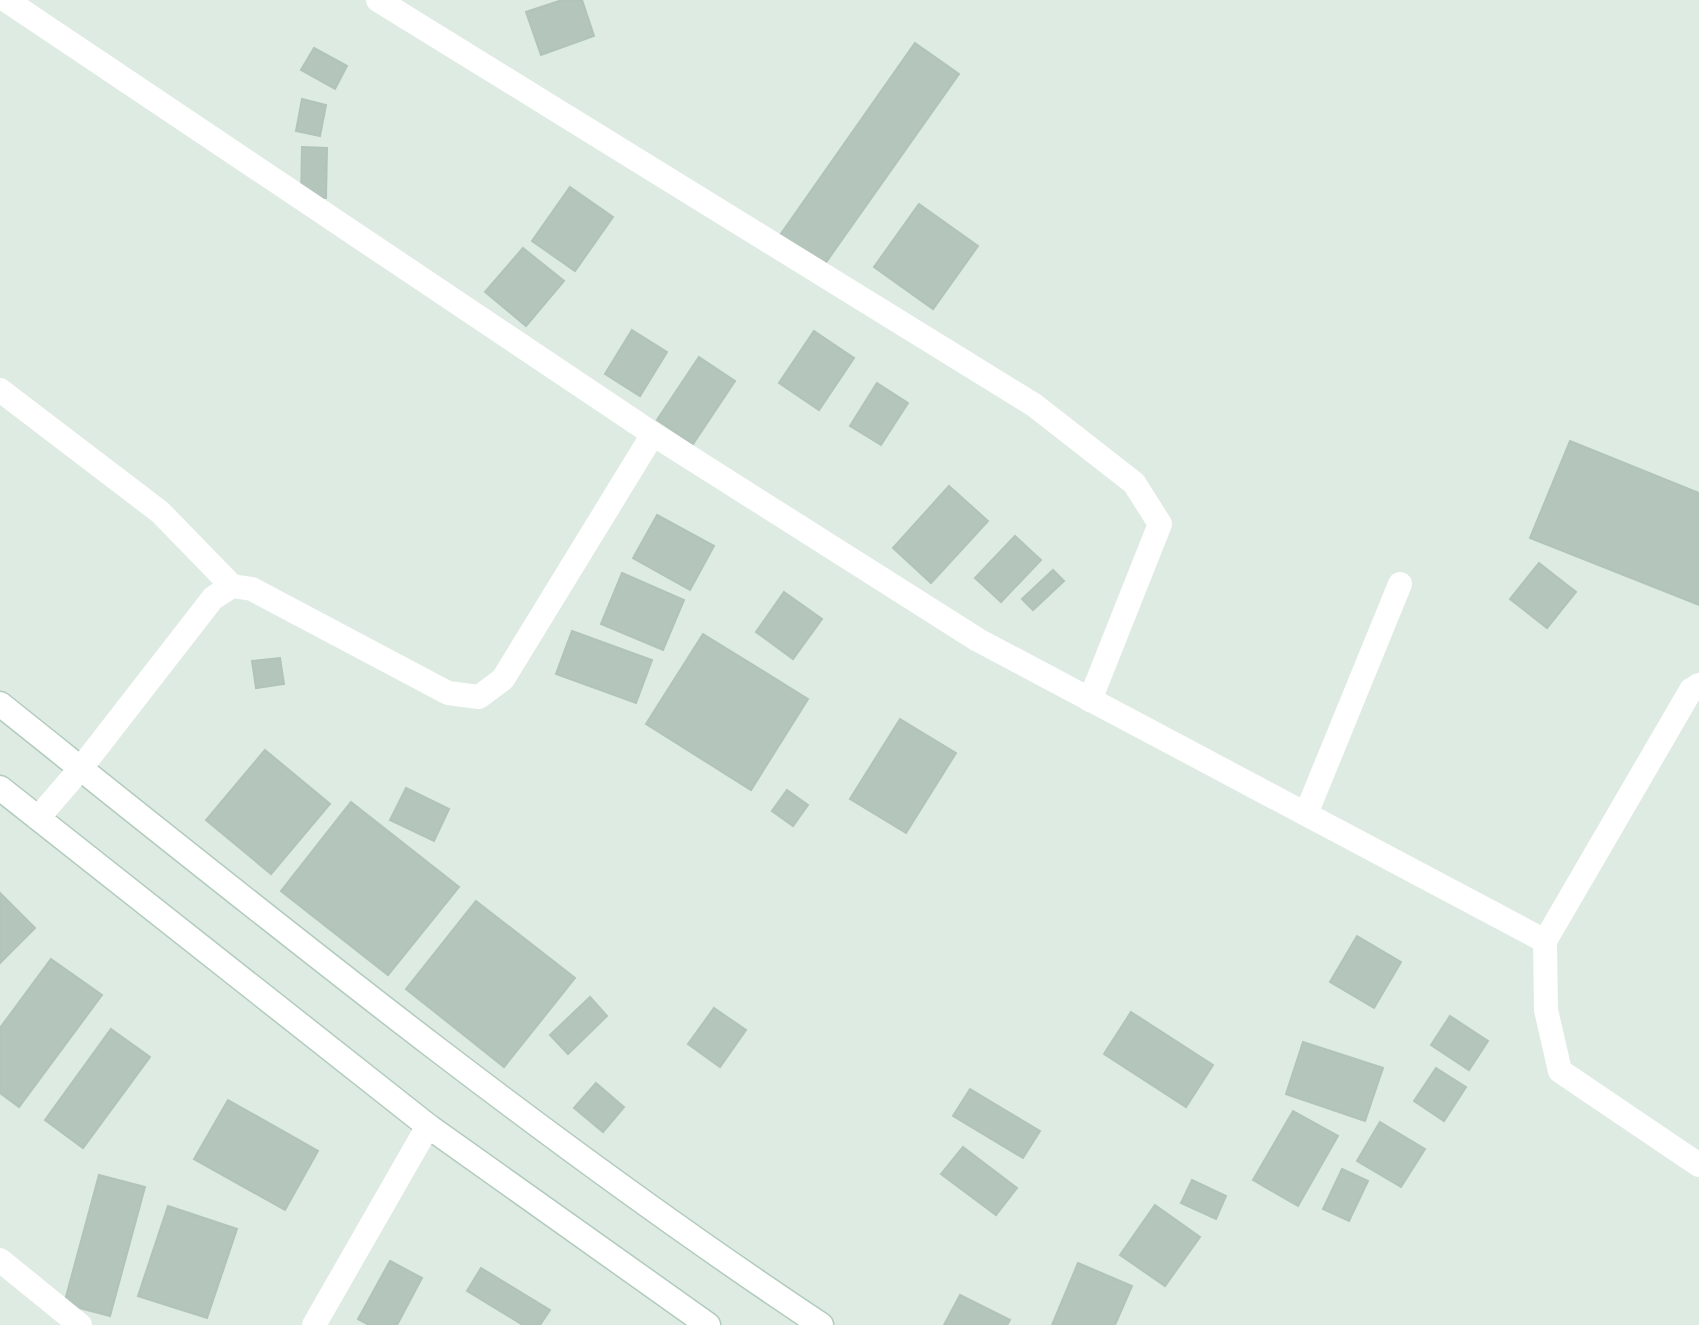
<svg xmlns="http://www.w3.org/2000/svg" width="1699" height="1325" viewBox="0 0 1699 1325" font-family="Montserrat,sans-serif">
<style>
.building{fill:#b4c5bb;stroke:#b1c4b9;stroke-width:2}
.lines{fill:none;stroke-linecap:round;stroke-linejoin:round}
.secondary-casing{stroke:#b1cbbd;stroke-width:27}
.street{stroke:#fff;stroke-width:24}
.secondary{stroke:#fff;stroke-width:24}
</style>
<rect width="100%" height="100%" fill="#deebe3"/>
<g class="building">
<polygon points="562,0 582,0 594,36 541,55 526,12"/>
<polygon points="915,43 959,74 822,268 778,238"/>
<polygon points="314,48 347,66 335,89 301,70"/>
<polygon points="302,99 326,105 320,136 296,131"/>
<polygon points="302,147 327,148 326,198 301,198"/>
<polygon points="570,187 613,217 575,271 532,241"/>
<polygon points="919,204 978,246 933,309 874,267"/>
<polygon points="523,248 564,281 526,326 485,292"/>
<polygon points="632,330 667,352 640,396 605,374"/>
<polygon points="814,331 854,358 819,410 779,383"/>
<polygon points="699,357 735,381 693,444 657,420"/>
<polygon points="877,383 908,403 881,445 850,426"/>
<polygon points="1570,441 1699,493 1699,605 1530,538"/>
<polygon points="949,486 988,521 931,583 893,548"/>
<polygon points="657,515 714,546 690,590 633,558"/>
<polygon points="1015,536 1041,560 1001,602 975,578"/>
<polygon points="1539,563 1576,592 1547,628 1510,599"/>
<polygon points="1053,570 1064,581 1033,610 1022,599"/>
<polygon points="622,573 684,600 663,650 601,624"/>
<polygon points="784,592 822,619 793,659 756,632"/>
<polygon points="572,631 652,660 636,703 556,674"/>
<polygon points="703,634 808,699 751,790 646,724"/>
<polygon points="280,658 284,684 256,688 252,661"/>
<polygon points="900,719 956,753 906,833 850,799"/>
<polygon points="265,750 330,804 271,874 206,820"/>
<polygon points="406,788 449,809 434,841 390,820"/>
<polygon points="787,790 808,805 793,826 772,811"/>
<polygon points="351,802 459,887 388,975 281,891"/>
<polygon points="0,893 35,928 0,963"/>
<polygon points="476,901 575,978 504,1067 406,989"/>
<polygon points="1357,936 1401,962 1374,1008 1330,982"/>
<polygon points="51,959 102,995 19,1107 0,1093 0,1028"/>
<polygon points="590,997 607,1016 568,1054 550,1035"/>
<polygon points="714,1008 746,1030 720,1067 688,1044"/>
<polygon points="1131,1012 1213,1065 1186,1107 1104,1054"/>
<polygon points="1450,1016 1488,1041 1469,1070 1431,1045"/>
<polygon points="111,1029 150,1057 83,1148 45,1120"/>
<polygon points="1303,1042 1383,1068 1365,1121 1286,1094"/>
<polygon points="1436,1068 1466,1087 1444,1121 1414,1101"/>
<polygon points="596,1083 624,1107 603,1132 574,1108"/>
<polygon points="970,1089 1040,1131 1023,1158 953,1116"/>
<polygon points="228,1100 318,1151 285,1210 194,1159"/>
<polygon points="1293,1111 1338,1136 1298,1206 1253,1180"/>
<polygon points="1380,1122 1425,1149 1401,1187 1357,1161"/>
<polygon points="963,1147 1017,1188 996,1215 941,1174"/>
<polygon points="1342,1169 1368,1181 1349,1221 1323,1209"/>
<polygon points="99,1175 145,1187 110,1316 64,1304"/>
<polygon points="1192,1180 1226,1196 1216,1219 1181,1203"/>
<polygon points="1155,1205 1200,1237 1165,1286 1120,1255"/>
<polygon points="168,1206 237,1229 207,1318 138,1296"/>
<polygon points="390,1261 422,1278 397,1325 369,1325 358,1319"/>
<polygon points="1078,1263 1132,1286 1115,1325 1052,1325"/>
<polygon points="481,1268 550,1310 540,1325 523,1325 467,1291"/>
<polygon points="960,1295 1010,1320 1007,1325 944,1325"/>
</g>
<g class="lines">
<defs>
<g id="secondary">
<path d="M 0,704 C 268,918 535,1135 821,1325"/>
<polyline points="0,788 428,1126 708,1325"/>
</g>
</defs>
<use href="#secondary" class="secondary-casing"/>
<g class="street">
<polyline points="6,0 653,434 978,640 1545,941 1546,1010 1560,1071 1699,1165"/>
<polyline points="378,0 1034,405 1134,483 1160,524 1090,700"/>
<polyline points="0,390 160,512 232,586"/>
<polyline points="1306,814 1400,584"/>
<polyline points="38,818 81,768 213,598 232,586 252,589 448,693 479,697 503,679 653,434"/>
<polyline points="1545,941 1691,690 1699,685"/>
<polyline points="0,1260 80,1325"/>
<polyline points="314,1325 428,1126"/>
</g>
<use href="#secondary" class="secondary"/>
</g>
</svg>
